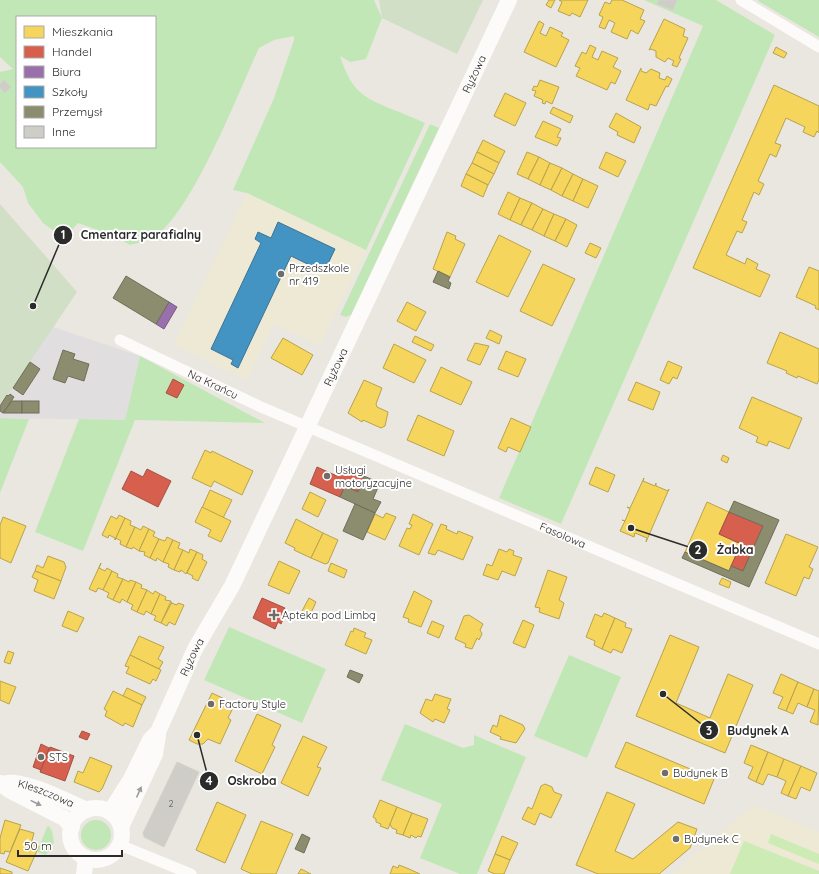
<svg xmlns="http://www.w3.org/2000/svg" width="819" height="874" viewBox="0 0 819 874" font-family="Quicksand,sans-serif">
<style>
.industrial{fill:#e1dedf}
.education{fill:#ede9d4}
.green{fill:#c2e7b7;fill-rule:evenodd}
.cemetery{fill:#d1dfc7}
.pitch{fill:#cdebb4}
.homes{fill:#f6d55c;stroke:#b9a24d}
.shops{fill:#d6604d;stroke:#a35043}
.offices{fill:#9970ab;stroke:#785b85}
.schools{fill:#4393c3;stroke:#3c7495}
.industry{fill:#8c8c6e;stroke:#6f6f5a}
.building{fill:#cfcdc7;stroke:#d5d2cc}
.lines{fill:none;stroke-linecap:round;stroke-linejoin:round}
.street{stroke:#fcfbfa;stroke-width:11}
.secondary{stroke:#fcfbfa;stroke-width:16}
.oneway{fill:#9e9d9d}
.poi-dot{fill:#6e6d6a;stroke:#fff;stroke-width:1.5}
.labels{text-anchor:middle;dominant-baseline:central;stroke-width:4;stroke-linejoin:round;paint-order:stroke}
.number-label{font-size:9px;fill:#565554}
.street-label{font-size:11px;fill:#2b2b2b;stroke:#fff}
.poi-label{font-size:11px;fill:#2b2b2b;stroke:#fff;text-anchor:start}
.leader{fill:none;stroke:#2b2b2b;stroke-width:1.5}
.callout-dot{fill:#2b2b2b;stroke:#fff;stroke-width:1.5}
.mark-label{font-size:12px;text-anchor:middle;font-weight:bold;fill:#fff}
.callout-label{font-size:12px;text-anchor:middle;font-weight:bold;fill:#2b2b2b;stroke:#fff;stroke-width:4;stroke-linejoin:round;paint-order:stroke}
</style>
<rect width="100%" height="100%" fill="#eae7e0"/>
<polygon class="industrial" points="53,327 140,356 125,420 0,418 0,406"/>
<g class="education">
<polygon points="247,193 366,250 320,345 274,324 246,380 174,344"/>
<polygon points="754,805 819,832 819,874 672,874"/>
</g>
<g class="green">
<path d="M 0,0 L 374,0 L 382,18 L 366,59 L 350,62 L 340,56 C 345,71 351,86 365,96 C 378,105 409,115 425,123 L 366,250 L 247,193 L 233,190 L 274,98 L 294,40 L 294,36 L 274,40 L 259,48 C 239,91 190,219 151,239 C 145,242 136,243 130,245 L 115,236 L 78,223 L 70,232 L 58,234 L 43,223 L 28,203 L 23,187 L 0,162 L 0,72 L 13,69 L 0,57 ZM 17,17 L 155,17 L 155,147 L 17,147 Z"/>
<polygon points="644,0 716,0 775,35 561,524 499,498 703,26"/>
<polygon points="759,0 819,0 819,37 758,1"/>
<polygon points="430,124 439,128 351,315 346,317 340,315"/>
<polygon points="140,356 265,423 135,420 83,551 35,532 79,419 125,420"/>
<polygon points="0,418 29,419 0,493"/>
<polygon points="229,627 326,669 302,723 204,680"/>
<polygon points="569,655 621,677 587,758 534,736"/>
<polygon points="405,724 463,748 474,745 474,735 526,757 477,874 460,874 420,858 442,804 381,780"/>
<circle cx="96" cy="835" r="15"/>
<polygon points="49,826 52,831 54,843 46,855 37,852 47,827"/>
</g>
<g class="cemetery">
<polygon points="379,0 483,0 457,54 382,18"/>
<polygon points="0,204 77,292 0,406"/>
</g>
<g class="pitch">
<polygon points="771,834 819,854 819,864 768,843"/>
<polygon points="744,841 819,871 819,874 730,874"/>
</g>
<g class="homes">
<polygon points="549,0 555,0 551,8 546,5"/>
<polygon points="559,0 588,0 580,17 572,13 570,16 558,11 562,2"/>
<polygon points="612,0 622,0 644,10 640,19 645,21 638,34 631,30 627,39 611,32 615,23 609,20 605,29 599,27 603,17 599,15 605,2 610,4"/>
<polygon points="664,19 685,29 683,36 688,38 679,58 681,59 677,67 672,65 674,61 668,58 665,62 656,57 656,51 651,49 649,50"/>
<polygon points="539,21 544,24 540,33 546,36 550,27 563,33 561,36 569,40 556,67 524,52"/>
<polygon points="590,45 596,48 592,57 598,60 602,51 618,58 613,67 621,71 615,84 611,82 607,90 576,76 580,68 575,66 582,52 586,54"/>
<polygon points="776,47 787,53 784,58 773,53"/>
<polygon points="641,68 641,71 646,73 651,69 660,73 659,78 665,80 667,76 672,79 668,87 666,86 656,106 650,104 648,110 626,100"/>
<polygon points="540,80 559,87 552,104 546,101 545,104 542,103 543,100 534,96 536,91 532,90 534,86 537,87"/>
<polygon points="774,85 819,106 819,133 817,131 814,137 803,132 805,127 786,118 775,143 781,145 776,157 770,154 758,181 764,184 759,195 754,192 742,220 747,222 742,233 737,231 726,255 745,264 747,258 758,264 756,269 770,275 760,297 693,268"/>
<polygon points="505,93 526,103 515,126 494,116"/>
<polygon points="553,107 573,116 570,123 550,113"/>
<polygon points="616,113 641,127 634,143 617,135 618,132 609,127"/>
<polygon points="543,121 561,129 557,137 561,138 557,146 535,137"/>
<polygon points="483,140 505,151 499,163 477,152"/>
<polygon points="477,152 499,163 494,174 472,163"/>
<polygon points="527,152 539,157 528,179 517,174"/>
<polygon points="606,152 626,161 618,177 599,168"/>
<polygon points="539,157 550,163 540,185 528,179"/>
<polygon points="472,163 494,174 488,185 466,174"/>
<polygon points="550,163 562,168 551,190 540,185"/>
<polygon points="562,168 573,174 562,196 551,190"/>
<polygon points="466,174 488,185 483,197 461,186"/>
<polygon points="573,174 583,179 573,201 562,196"/>
<polygon points="583,179 598,186 588,208 573,201"/>
<polygon points="508,192 520,198 510,220 498,214"/>
<polygon points="520,198 532,203 521,225 510,220"/>
<polygon points="532,203 543,209 532,230 521,225"/>
<polygon points="543,209 554,214 544,236 532,230"/>
<polygon points="554,214 566,219 555,241 544,236"/>
<polygon points="566,219 577,225 567,247 555,241"/>
<polygon points="447,232 456,236 455,239 465,244 450,277 433,269"/>
<polygon points="499,235 531,251 508,297 476,282"/>
<polygon points="590,243 601,248 596,258 585,253"/>
<polygon points="543,264 575,279 552,326 520,311"/>
<polygon points="809,267 819,271 819,310 815,308 816,306 796,297"/>
<polygon points="407,302 426,312 416,331 397,321"/>
<polygon points="490,330 502,336 499,344 486,338"/>
<polygon points="780,332 819,349 819,380 817,384 798,376 797,378 786,373 787,371 767,363"/>
<polygon points="415,336 434,345 431,351 412,342"/>
<polygon points="283,338 313,355 302,375 271,358"/>
<polygon points="475,343 489,346 480,365 467,360"/>
<polygon points="394,344 426,360 414,383 383,368"/>
<polygon points="506,351 526,359 518,377 498,369"/>
<polygon points="668,361 682,367 677,379 673,377 669,384 660,380"/>
<polygon points="441,367 472,382 461,405 430,391"/>
<polygon points="364,380 382,388 376,404 377,407 388,412 385,426 381,428 363,420 362,422 348,413"/>
<polygon points="636,382 660,392 653,410 628,400"/>
<polygon points="752,397 802,418 789,449 769,441 767,446 756,442 758,437 739,428"/>
<polygon points="418,415 454,431 444,456 407,440"/>
<polygon points="511,418 531,427 520,452 508,447 506,452 498,448"/>
<polygon points="205,450 211,453 212,451 253,471 242,495 214,481 211,487 192,478"/>
<polygon points="723,455 729,458 727,463 721,460"/>
<polygon points="596,467 615,475 608,492 589,484"/>
<polygon points="644,478 643,481 655,486 656,483 656,486 668,491 669,489 646,542 647,538 635,533 634,537 620,531 625,521 622,520 625,521 630,509 627,507 630,508"/>
<polygon points="210,490 232,500 223,518 202,508"/>
<polygon points="310,492 326,500 318,517 302,509"/>
<polygon points="707,502 729,512 719,534 741,544 729,571 685,552"/>
<polygon points="202,507 231,521 221,542 208,536 211,530 195,522"/>
<polygon points="386,513 396,517 385,540 367,532 375,514 383,518"/>
<polygon points="413,514 433,524 419,555 399,546 407,528 410,529 412,525 409,524"/>
<polygon points="119,515 125,518 115,540 115,538 109,535 108,538 102,535 111,516 117,519"/>
<polygon points="3,517 26,526 11,563 0,558 0,525"/>
<polygon points="125,518 131,521 130,525 135,527 126,547 120,544 121,541 116,538 115,540"/>
<polygon points="296,519 323,533 311,558 294,550 295,548 285,543"/>
<polygon points="441,524 447,526 446,529 457,534 458,531 473,537 463,560 438,550 435,555 428,553"/>
<polygon points="143,526 149,529 139,551 133,547 132,549 126,547 135,527 141,530"/>
<polygon points="149,529 155,532 153,536 159,539 150,558 144,555 145,552 139,551"/>
<polygon points="323,533 338,540 328,563 325,564 311,558"/>
<polygon points="786,534 818,547 809,567 813,569 809,579 804,577 796,596 765,583"/>
<polygon points="167,537 173,540 163,562 157,558 156,561 150,558 159,539 165,541"/>
<polygon points="173,540 180,543 178,548 183,550 174,570 168,567 169,564 163,562"/>
<polygon points="190,549 197,552 186,574 181,570 180,572 174,570 183,550 189,553"/>
<polygon points="499,549 507,552 509,549 514,551 513,555 522,558 515,576 502,571 498,580 483,575 487,564 492,566"/>
<polygon points="197,552 203,555 202,559 207,562 198,581 192,578 193,576 187,573"/>
<polygon points="48,556 64,562 66,567 61,581 35,571 37,565 43,568"/>
<polygon points="279,561 300,571 289,594 268,585"/>
<polygon points="101,563 99,568 105,571 107,568 112,571 103,590 98,588 96,592 89,589"/>
<polygon points="331,563 347,570 344,578 328,571"/>
<polygon points="548,570 567,577 559,600 564,603 559,619 539,612 540,608 535,607"/>
<polygon points="35,571 61,581 54,599 34,591 38,580 32,577"/>
<polygon points="112,571 118,574 117,577 123,579 113,600 107,597 109,593 103,590"/>
<polygon points="722,578 731,582 729,588 719,584"/>
<polygon points="123,579 129,582 130,580 136,582 127,602 122,599 120,603 113,600"/>
<polygon points="136,582 142,585 141,588 147,590 137,612 131,609 133,605 127,602"/>
<polygon points="147,590 153,594 155,591 160,594 151,614 146,611 144,615 137,612"/>
<polygon points="414,591 432,601 421,627 408,622 409,619 403,617"/>
<polygon points="160,594 166,597 165,600 171,601 161,623 154,620 156,616 151,614"/>
<polygon points="309,598 316,602 310,615 302,611"/>
<polygon points="172,602 171,603 177,605 178,603 184,605 175,625 169,622 167,626 161,623"/>
<polygon points="68,611 84,618 77,632 62,626"/>
<polygon points="604,613 615,618 602,649 594,645 595,641 586,637 595,614 602,617"/>
<polygon points="469,615 483,624 480,630 482,634 479,640 477,638 472,649 465,647 466,644 455,639 464,616"/>
<polygon points="615,618 626,623 625,627 632,629 622,653 613,649 611,653 602,649"/>
<polygon points="523,620 534,625 525,648 513,643"/>
<polygon points="432,621 444,626 439,638 427,633"/>
<polygon points="354,628 366,633 364,637 372,640 366,654 345,645 351,631 353,632"/>
<polygon points="670,635 699,647 676,703 710,718 728,674 753,685 725,753 636,716"/>
<polygon points="139,636 164,647 158,659 163,662 159,669 130,655"/>
<polygon points="8,651 14,653 10,664 4,662"/>
<polygon points="130,655 161,670 156,681 153,679 150,684 126,673 129,667 125,666"/>
<polygon points="781,674 798,682 786,711 778,708 783,697 773,693"/>
<polygon points="0,681 16,687 9,704 0,700"/>
<polygon points="798,682 814,689 807,707 798,703 793,714 786,711"/>
<polygon points="127,688 146,697 142,705 123,696"/>
<polygon points="814,689 819,691 818,725 810,722 815,710 807,707"/>
<polygon points="113,691 142,705 133,727 125,723 123,726 105,716 107,711 104,709"/>
<polygon points="212,693 235,704 228,718 231,720 220,744 208,739 203,744 197,744 189,740"/>
<polygon points="435,694 451,699 447,709 450,710 444,723 435,719 433,722 420,713 426,699 432,701"/>
<polygon points="257,714 281,725 272,745 275,747 262,774 235,761"/>
<polygon points="500,715 523,725 525,729 516,743 500,739 501,737 490,732 493,725 497,727"/>
<polygon points="303,736 327,747 317,767 321,768 308,796 281,783"/>
<polygon points="626,742 714,779 704,804 615,767"/>
<polygon points="751,745 768,752 756,782 748,778 753,767 744,763"/>
<polygon points="768,752 784,759 777,777 768,774 763,785 756,782"/>
<polygon points="90,757 112,766 102,789 99,792 74,782 78,771 83,773"/>
<polygon points="784,759 801,766 788,796 781,793 786,781 777,777"/>
<polygon points="801,766 817,773 810,791 801,787 796,799 788,796"/>
<polygon points="545,784 552,787 554,792 562,795 551,818 540,813 535,825 522,819 528,807 532,809 541,786"/>
<polygon points="607,792 635,804 615,851 633,859 678,822 697,829 690,848 659,874 598,874 576,865"/>
<polygon points="380,800 397,807 388,829 380,826 381,824 376,822 376,819 373,817"/>
<polygon points="217,802 246,815 225,863 196,850"/>
<polygon points="397,807 412,813 403,835 396,833 397,830 392,828 390,824"/>
<polygon points="412,813 428,819 421,837 418,836 416,838 411,835 410,838 403,835"/>
<polygon points="5,820 21,825 10,852 5,851 4,854 0,853 0,838"/>
<polygon points="261,821 293,834 276,874 252,874 241,869"/>
<polygon points="20,829 34,833 31,844 39,846 28,871 6,862"/>
<polygon points="502,836 518,843 510,860 495,854"/>
<polygon points="495,854 510,860 504,874 495,874 488,871"/>
<polygon points="399,865 409,869 420,874 390,874 393,866 398,868"/>
<polygon points="0,868 12,872 12,874 0,874"/>
<polygon points="301,869 311,874 298,874"/>
</g>
<g class="shops">
<polygon points="173,379 184,385 177,398 166,393"/>
<polygon points="342,466 364,476 358,492 345,486 340,497 310,484 317,467 337,476"/>
<polygon points="147,469 171,481 158,507 122,489 131,471 143,477"/>
<polygon points="729,512 763,526 743,571 731,566 741,544 719,534"/>
<polygon points="262,598 285,608 282,613 285,615 281,624 278,622 275,629 253,618"/>
<polygon points="82,731 90,734 87,740 79,737"/>
<polygon points="41,744 49,748 41,770 33,767"/>
<polygon points="50,747 74,756 65,781 40,772"/>
</g>
<polygon class="offices" points="169,302 177,307 164,329 156,324"/>
<polygon class="schools" points="278,222 335,249 324,272 291,256 238,368 231,364 233,360 211,349 261,243 255,239 258,232 271,238"/>
<g class="industry">
<polygon points="438,271 450,277 448,281 451,283 449,289 433,282"/>
<polygon points="126,276 169,302 156,324 113,298"/>
<polygon points="63,350 75,354 73,359 89,364 84,381 68,376 65,383 53,379"/>
<polygon points="30,362 40,369 23,395 13,388"/>
<polygon points="10,394 14,397 3,413 0,411 0,406 7,395 8,396"/>
<polygon points="12,401 22,401 22,413 3,413"/>
<rect x="22" y="401" width="17" height="12"/>
<polygon points="364,476 380,483 373,499 381,502 375,513 340,497 345,486 358,492"/>
<polygon points="734,501 779,520 749,587 682,558 685,552 729,571 731,566 743,571 763,526 729,512"/>
<polygon points="355,504 375,513 363,540 343,531"/>
<polygon points="350,670 363,675 359,683 347,677"/>
<polygon points="302,834 310,838 304,853 295,849"/>
</g>
<g class="building">
<polygon points="659,0 677,0 673,10 657,4"/>
<polygon points="4,80 11,87 5,93 0,88 0,84"/>
<polygon points="177,762 199,772 164,847 144,837 143,833"/>
</g>
<g class="lines">
<g class="street">
<polyline points="741,0 819,47"/>
<path id="s1" d="M 120,340 L 261,407 L 819,644"/>
<polyline points="120,845 191,874"/>
</g>
<g class="secondary">
<polyline points="0,783 9,790 64,818 72,827"/>
<path id="s2" d="M 3,784 C 19,776 70,803 87,810"/>
<circle cx="96" cy="834" r="26"/>
<path id="s3" d="M 110,812 L 131,779 L 150,740 L 158,732 L 195,649 L 232,586 L 509,0"/>
<polyline points="121,827 155,754 158,735"/>
<polyline points="84,874 86,858"/>
</g>
</g>
<defs><path id="oneway-solid" d="M-6-.8H1V-3.2L6.5 0L1 3.2V.8H-6Z"/></defs>
<g class="oneway">
<use href="#oneway-solid" transform="translate(139 792) rotate(-66)"/>
<use href="#oneway-solid" transform="translate(36 803) rotate(26)"/>
</g>
<g class="poi-dot">
<circle cx="281" cy="274" r="4"/>
<circle cx="327" cy="476" r="4"/>
<path d="M272 609h4v4h4v4h-4v4h-4v-4h-4v-4h4z"/>
<circle cx="211" cy="704" r="4"/>
<circle cx="41" cy="757" r="4"/>
<circle cx="665" cy="773" r="4"/>
<circle cx="676" cy="839" r="4"/>
</g>
<g class="labels">
<g class="number-label">
<text x="171" y="803">2</text>
</g>
<g class="street-label">
<text stroke="none"><textPath href="#s3" startOffset="824">Ryżowa</textPath></text>
<text stroke="none"><textPath href="#s3" startOffset="500">Ryżowa</textPath></text>
<text stroke="none"><textPath href="#s1" startOffset="103">Na Krańcu</textPath></text>
<text stroke="none"><textPath href="#s1" startOffset="484">Fasolowa</textPath></text>
<text stroke="none"><textPath href="#s3" startOffset="176">Ryżowa</textPath></text>
<text stroke="none"><textPath href="#s2" startOffset="45">Kleszczowa</textPath></text>
</g>
<g class="poi-label">
<text x="289" y="268">Przedszkole<tspan x="289" dy="13">nr 419</tspan></text>
<text x="335" y="470">Usługi<tspan x="335" dy="13">motoryzacyjne</tspan></text>
<text x="282" y="615">Apteka pod Limbą</text>
<text x="219" y="704">Factory Style</text>
<text x="49" y="757">STS</text>
<text x="673" y="773">Budynek B</text>
<text x="684" y="839">Budynek C</text>
</g>
</g>
<path class="leader" d="M33 306L63 235M631 528L698 550M663 694L709 730M197 735L209 781"/>
<g class="callout-dot">
<circle cx="33" cy="306" r="4"/>
<circle cx="631" cy="528" r="4"/>
<circle cx="663" cy="694" r="4"/>
<circle cx="197" cy="735" r="4"/>
<circle cx="63" cy="235" r="10"/>
<circle cx="698" cy="550" r="10"/>
<circle cx="709" cy="730" r="10"/>
<circle cx="209" cy="781" r="10"/>
</g>
<g class="mark-label">
<text x="63" y="239">1</text>
<text x="698" y="554">2</text>
<text x="709" y="735">3</text>
<text x="209" y="785">4</text>
</g>
<g class="callout-label">
<text x="141" y="239">Cmentarz parafialny</text>
<text x="735" y="554">Żabka</text>
<text x="758" y="735">Budynek A</text>
<text x="252" y="785">Oskroba</text>
</g>
<rect x="16" y="16" width="140" height="132" fill="#ffffff" stroke="#aaaaaa"/>
<rect x="24" y="26" width="20" height="12" fill="#f6d55c" stroke="#aaaaaa"/>
<text x="52" y="36" font-size="12" fill="#2b2b2b">Mieszkania</text>
<rect x="24" y="46" width="20" height="12" fill="#d6604d" stroke="#aaaaaa"/>
<text x="52" y="56" font-size="12" fill="#2b2b2b">Handel</text>
<rect x="24" y="66" width="20" height="12" fill="#9970ab" stroke="#aaaaaa"/>
<text x="52" y="76" font-size="12" fill="#2b2b2b">Biura</text>
<rect x="24" y="86" width="20" height="12" fill="#4393c3" stroke="#aaaaaa"/>
<text x="52" y="96" font-size="12" fill="#2b2b2b">Szkoły</text>
<rect x="24" y="106" width="20" height="12" fill="#8c8c6e" stroke="#aaaaaa"/>
<text x="52" y="116" font-size="12" fill="#2b2b2b">Przemysł</text>
<rect x="24" y="126" width="20" height="12" fill="#cfcdc7" stroke="#aaaaaa"/>
<text x="52" y="136" font-size="12" fill="#2b2b2b">Inne</text>
<path d="M18 850v6h104v-6" fill="none" stroke="#2b2b2b" stroke-width="2"/>
<text x="24" y="850" font-size="12" fill="#2b2b2b" stroke="#ffffff" stroke-width="3" paint-order="stroke">50 m</text>
</svg>
